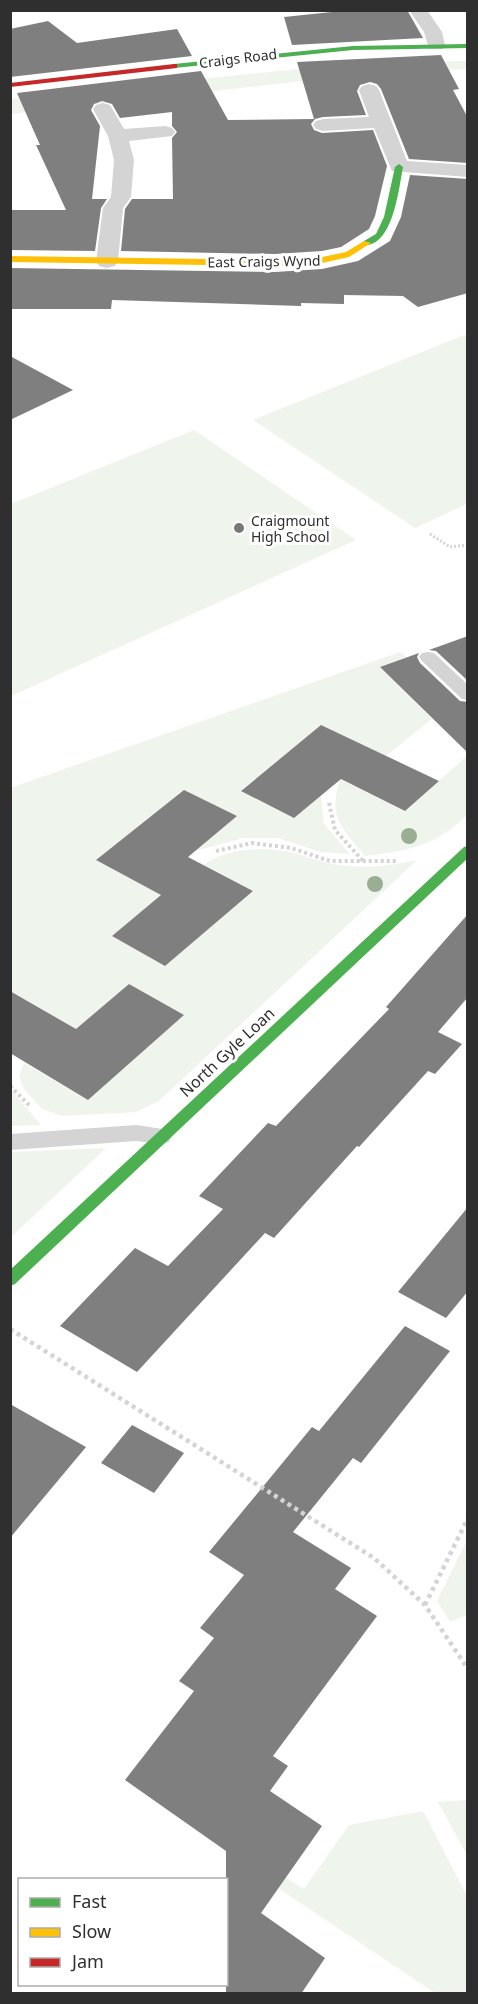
<svg xmlns="http://www.w3.org/2000/svg" width="478" height="2004" viewBox="0 0 478 2004" font-family="'Noto Sans',sans-serif">
<style>
.green{fill:#eff5ec}
.building{fill:#7f7f7f}
.lines{fill:none;stroke-linecap:round;stroke-linejoin:round}
.path-far2{stroke:#d4d4d4;stroke-width:3;stroke-dasharray:2 2;stroke-linecap:butt}
.path-far1{stroke:#d4d4d4;stroke-width:4;stroke-dasharray:3 3;stroke-linecap:butt}
.path{stroke:#d4d4d4;stroke-width:4.5;stroke-dasharray:4 4;stroke-linecap:butt}
.lane{fill:#d4d4d4;fill-rule:evenodd}
.street{fill:#d4d4d4;fill-rule:evenodd}
.fast{fill:#4caf50;fill-rule:evenodd}
.slow{fill:#ffc107;fill-rule:evenodd}
.jam{fill:#c62828;fill-rule:evenodd}
.tree{fill:#9aae93}
.poi-dot{fill:#787878;stroke:#fff;stroke-width:2}
.labels{text-anchor:middle;dominant-baseline:central;stroke-width:6;stroke-linejoin:round;paint-order:stroke}
.far-street-label{font-size:14px;fill:#2f2f2f;stroke:#fff}
.far-poi-label{font-size:14px;fill:#2f2f2f;stroke:#fff;text-anchor:start}
.street-label{font-size:16px;fill:#2f2f2f;stroke:#fff}
</style>
<rect width="100%" height="100%" fill="#fff"/>
<g class="green">
<polygon points="467,61 467,69 372,73 11,114 10,99 363,62"/>
<polygon points="467,334 467,504 415,528 253,420"/>
<polygon points="194,430 356,540 11,696 11,504"/>
<path d="M 400,652 L 407,657 L 380,667 L 432,719 L 386,756 L 321,725 L 241,790 L 321,796 L 324,824 L 350,854 L 320,852 L 278,838 L 243,838 L 195,851 L 236,816 L 184,790 L 96,860 L 161,895 L 112,936 L 165,966 L 253,891 L 204,865 C 224,849 260,847 285,851 C 306,855 326,865 348,866 C 371,868 395,865 417,860 L 160,1100 L 137,1112 L 62,1116 L 42,1109 L 24,1089 L 19,1076 L 24,1063 L 88,1100 L 183,1015 L 129,984 L 76,1029 L 11,991 L 10,788 Z"/>
<path d="M 467,756 L 467,815 C 433,847 411,850 365,856 C 341,827 328,818 340,779 L 405,811 Z"/>
<polygon points="11,1090 41,1125 11,1126"/>
<polygon points="106,1148 11,1237 11,1152"/>
<polygon points="467,1540 467,1615 450,1622 437,1601"/>
<polygon points="467,1800 468,1800 467,1855 438,1802"/>
<polygon points="423,1811 467,1896 467,1993 435,1993 278,1888 285,1877 304,1889 349,1825"/>
</g>
<g class="building">
<polygon points="351,10 407,10 423,38 292,45 284,17"/>
<polygon points="48,21 77,43 177,29 192,56 10,77 10,29"/>
<polygon points="441,55 459,89 453,90 468,118 468,163 409,159 381,89 377,84 370,82 360,85 357,91 366,115 323,117 315,119 311,124 314,130 322,133 373,130 387,166 375,216 369,229 341,247 322,251 275,254 121,251 125,209 132,199 173,199 172,138 177,132 172,126 172,112 120,118 112,104 102,101 94,104 91,110 100,126 92,199 107,199 101,208 95,251 10,250 10,210 66,210 36,145 40,145 17,93 201,71 228,120 314,119 297,62"/>
<polygon points="410,175 468,179 468,293 418,307 403,296 344,295 344,304 301,303 301,306 112,300 111,309 10,309 10,268 275,272 322,269 358,261 390,241 401,217"/>
<polygon points="10,356 73,390 10,420"/>
<polygon points="468,636 468,681 436,651 429,650"/>
<polygon points="419,653 417,657 420,663 460,701 468,702 468,753 380,667"/>
<polygon points="321,725 439,781 405,811 341,779 294,818 241,791"/>
<polygon points="184,790 237,816 188,857 253,891 165,966 112,936 161,895 96,860"/>
<polygon points="468,914 468,997 438,1032 462,1044 435,1074 428,1071 359,1147 357,1146 274,1238 265,1233 137,1372 60,1326 135,1248 168,1266 223,1209 199,1196 268,1123 276,1126 389,1009 386,1007"/>
<polygon points="129,984 184,1015 88,1100 10,1053 10,991 76,1029"/>
<polygon points="468,1207 468,1291 446,1318 398,1292"/>
<polygon points="405,1326 450,1351 361,1463 353,1458 293,1532 351,1568 335,1589 377,1616 273,1756 288,1766 270,1791 322,1826 261,1913 325,1958 301,1994 226,1994 226,1851 125,1780 194,1691 179,1681 214,1638 200,1628 244,1575 209,1552 312,1427 319,1431"/>
<polygon points="10,1404 86,1447 10,1538"/>
<polygon points="132,1425 184,1453 154,1493 101,1463"/>
</g>
<g class="lines">
<polyline class="path-far2" points="430,534 450,547 468,545"/>
<g class="path-far1">
<polyline points="329,803 335,830 363,861"/>
<polyline points="216,851 252,843 291,848 330,861 398,861"/>
<polyline points="10,1086 30,1106"/>
</g>
<g class="path">
<polyline points="10,1329 374,1558 425,1605 468,1669"/>
<polyline points="425,1605 468,1518"/>
</g>
<g class="lane">
<polygon points="428,652 434,653 468,685 468,700 462,699 422,661 419,657 422,653"/>
<polygon points="136,1125 169,1130 172,1136 169,1142 161,1144 136,1141 10,1150 10,1134"/>
</g>
<g class="street">
<polygon points="409,10 427,10 442,32 445,45 443,49 429,49 424,32"/>
<polygon points="369,84 376,86 379,90 407,161 468,165 468,177 392,171 374,128 323,131 316,129 313,125 316,121 323,119 369,117 359,90 362,86"/>
<polygon points="103,103 110,105 124,129 165,126 172,128 175,132 172,136 129,141 134,160 131,197 123,208 118,261 115,266 107,268 99,266 96,261 103,208 111,197 114,160 108,136 93,109 96,105"/>
</g>
<g class="fast">
<polygon points="468,44 468,48 353,50 174,68 170,66 174,64 353,46"/>
<path d="M 399,164 L 403,167 C 399,188 393,247 364,245 L 364,241 L 376,234 L 384,217 L 395,167 Z"/>
<polygon points="468,846 468,858 15,1284 10,1286 10,1270 464,847"/>
</g>
<polygon class="slow" points="364,241 371,243 349,257 322,263 275,266 10,262 10,256 275,260 322,257 346,252"/>
<polygon class="jam" points="174,64 177,64 177,68 10,87 10,83"/>
</g>
<g class="tree">
<circle cx="409" cy="836" r="8"/>
<circle cx="375" cy="884" r="8"/>
</g>
<circle class="poi-dot" cx="239" cy="528" r="6"/>
<g class="labels">
<g class="far-street-label">
<text transform="translate(238 58) rotate(-7)">Craigs Road</text>
<text transform="translate(264 261) rotate(-1)">East Craigs Wynd</text>
</g>
<g class="far-poi-label">
<text x="251" y="520">Craigmount<tspan x="251" dy="16">High School</tspan></text>
</g>
<g class="street-label">
<text transform="translate(227 1052) rotate(-43)">North Gyle Loan</text>
</g>
</g>
<rect width="478" height="2004" fill="none" stroke="#2f2f2f" stroke-width="24"/>
<rect x="18" y="1878" width="210" height="108" fill="#ffffff" stroke="#acacac" stroke-width="1.5"/>
<rect x="30" y="1898" width="30" height="9" fill="#4caf50" stroke="#acacac" stroke-width="1.5"/>
<text x="72" y="1908" font-size="18" fill="#2f2f2f">Fast</text>
<rect x="30" y="1928" width="30" height="9" fill="#ffc107" stroke="#acacac" stroke-width="1.5"/>
<text x="72" y="1938" font-size="18" fill="#2f2f2f">Slow</text>
<rect x="30" y="1958" width="30" height="9" fill="#c62828" stroke="#acacac" stroke-width="1.5"/>
<text x="72" y="1968" font-size="18" fill="#2f2f2f">Jam</text>
</svg>
